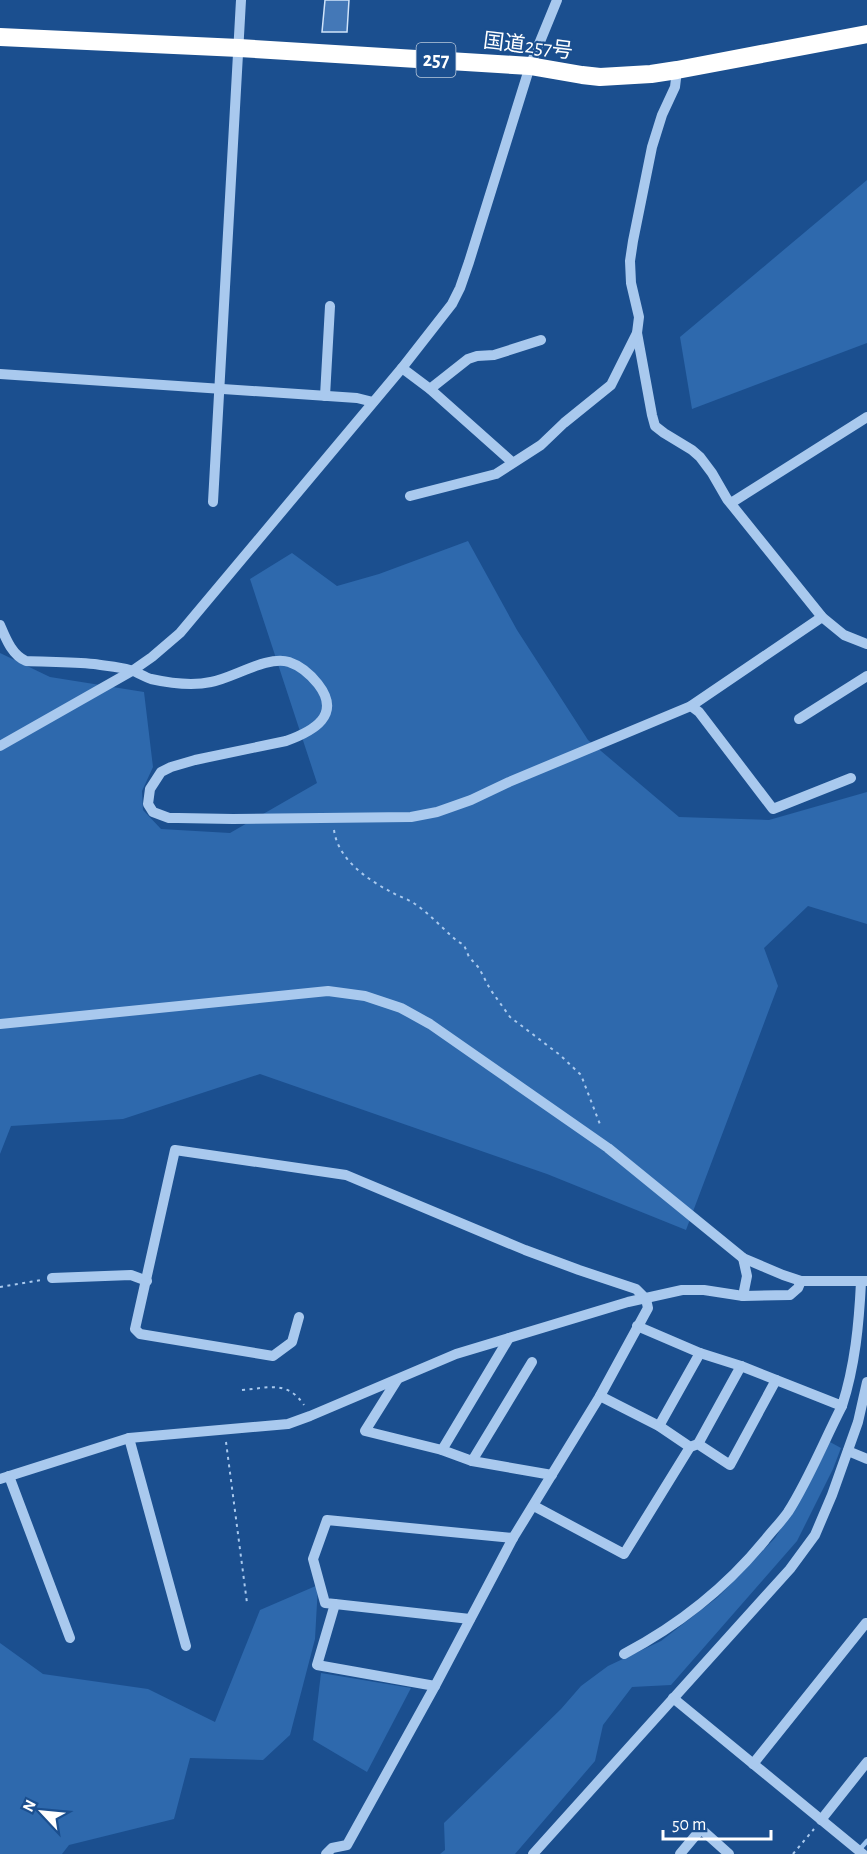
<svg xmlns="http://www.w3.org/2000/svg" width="867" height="1854" viewBox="0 0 867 1854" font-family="'Alegreya Sans','Noto Sans JP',sans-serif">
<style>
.green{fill:#2e69ad}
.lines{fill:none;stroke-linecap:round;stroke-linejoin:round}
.stream{stroke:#9cc4f0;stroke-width:4.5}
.building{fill:#4478b7;stroke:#cfe3fa;stroke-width:1.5}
.path{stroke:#a9c9ee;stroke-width:2;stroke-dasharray:3 4.5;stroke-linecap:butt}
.minor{stroke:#a9c9ee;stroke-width:10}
.highway{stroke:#fff;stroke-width:18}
.labels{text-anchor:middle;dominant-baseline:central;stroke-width:4.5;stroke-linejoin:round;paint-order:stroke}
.shield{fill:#1b4f8f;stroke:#bbcadd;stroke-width:1.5}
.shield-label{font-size:20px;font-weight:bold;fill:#fff}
.street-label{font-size:21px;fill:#fff;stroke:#1b4f8f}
</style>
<rect width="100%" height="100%" fill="#1b4f8f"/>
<g class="green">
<polygon points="867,180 867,343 692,409 680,337"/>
<polygon points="468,541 517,630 588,740 679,817 769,820 867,792 867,924 808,906 764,948 778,986 686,1230 547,1174 260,1074 123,1119 11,1126 0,1154 0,653 50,677 144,692 153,767 142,791 143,810 161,829 230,833 317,783 250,579 292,553 337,586 379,574"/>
<polygon points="830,1442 841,1448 833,1469 797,1541 671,1685 632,1687 603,1725 595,1761 515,1854 440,1854 445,1850 444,1823 561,1709 581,1686 608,1666 661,1641 718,1597 775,1538 809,1484"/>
<polygon points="318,1585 315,1639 290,1735 263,1760 190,1758 174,1819 69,1845 62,1854 0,1854 0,1643 43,1674 148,1689 215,1722 260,1610"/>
<polygon points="321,1673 411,1688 367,1772 313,1740"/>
</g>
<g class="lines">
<polyline class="stream" points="859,1850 867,1841"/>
</g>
<polygon class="building" points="325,0 349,0 347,32 322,32"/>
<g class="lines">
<g class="path">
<path d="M 334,830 C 338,860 368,880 393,893 C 400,897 408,899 415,904 C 430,914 443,929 457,941 L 464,945 L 469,957 L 479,968 L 490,989 L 510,1017 L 560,1055 L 581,1075 L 601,1127"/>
<polyline points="0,1287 41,1280"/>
<path d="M 242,1390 C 269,1388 287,1380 304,1405"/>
<polyline points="226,1442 247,1603"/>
<polyline points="793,1854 814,1829"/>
</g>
<g class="minor">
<polyline points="637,333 652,415 655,426 664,433 692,450 700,457 712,473 727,499 822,617 844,635 867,644"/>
<polyline points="402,368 430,389 512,462"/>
<polyline points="0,374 357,398 373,402"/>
<polyline points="430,389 468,359 477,356 494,355 541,340"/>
<polyline points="325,396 330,306"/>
<polyline points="410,496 496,474 541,445 564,423 611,385 637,333 639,317 631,283 630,261 633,241 652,147 662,115 675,87 677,70"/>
<polyline points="213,502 241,0"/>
<polyline points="731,503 867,417"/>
<path d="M 0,625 C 6,639 12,655 26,661 C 49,662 72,662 94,664 C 106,666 119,667 130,670 C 138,672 144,677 151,679 C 169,683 193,686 211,682 C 233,678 268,655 289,662 C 301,666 310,674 318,684 C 342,715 314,731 286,741 L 195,760 L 171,767 L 161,772 L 150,789 L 148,804 L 153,812 L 169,818 L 178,818 L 233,819 L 411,817 L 437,812 L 471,800 L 509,782 L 691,706 L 822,617"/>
<polyline points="691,706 699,712 773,809 851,778"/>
<polyline points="799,719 867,676"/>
<polyline points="0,746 132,671 152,657 180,633 402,368 452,304 460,288 469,262 530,66 557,0"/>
<polyline points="0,1024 328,991 365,996 401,1008 430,1024 608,1148 743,1258 783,1275 801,1281 867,1281"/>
<polyline points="743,1258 747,1276 743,1296"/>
<polyline points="52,1278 131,1275 147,1281"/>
<polyline points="299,1317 292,1342 273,1356 140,1334 135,1329 175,1150 346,1175 525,1250 579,1270 636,1289 646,1299 648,1308 600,1396 513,1538 435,1686 347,1845 332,1848 326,1854"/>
<path d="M 637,1326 L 700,1353 L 741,1366 L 842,1406 C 855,1366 859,1324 861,1282"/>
<polyline points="397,1380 365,1431 442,1450 472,1461 552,1475"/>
<polyline points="600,1396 659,1426 690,1447 698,1444 730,1465 776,1380"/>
<polyline points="659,1426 700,1353"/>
<polyline points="129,1438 186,1646"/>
<polyline points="698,1444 741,1366"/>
<polyline points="442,1450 509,1338"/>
<polyline points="848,1451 867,1459"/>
<polyline points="472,1461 532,1362"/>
<polyline points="9,1476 70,1638"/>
<polyline points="0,1479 129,1438 288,1424 310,1416 456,1354 628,1302 682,1290 704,1290 743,1296 790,1295 798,1288 801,1281"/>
<polyline points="534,1506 624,1554 690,1447"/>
<polyline points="335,1604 470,1619"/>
<path d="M 624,1654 C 679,1625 725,1589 765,1540 C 772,1531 781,1522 788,1512 C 809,1479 824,1441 842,1406"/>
<polyline points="435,1686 317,1665 335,1604 325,1603 313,1559 327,1520 513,1538"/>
<polyline points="673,1698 863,1854"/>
<polyline points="753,1764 866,1623 867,1624"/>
<polyline points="821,1820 867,1762"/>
<polyline points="533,1854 790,1569 815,1535 832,1495 858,1422 867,1382"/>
<polyline points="680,1854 701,1829 729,1854"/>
</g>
<polyline class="highway" points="0,37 239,48 530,66 582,75 600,77 651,74 677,70 867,34"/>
</g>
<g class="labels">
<rect class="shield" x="416.5" y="43" width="39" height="34" rx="4.5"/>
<g class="shield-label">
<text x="436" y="60">257</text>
</g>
<g class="street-label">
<text transform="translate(528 46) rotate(7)">国道257号</text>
</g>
</g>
<g transform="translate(42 1812) rotate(296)" stroke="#1b4f8f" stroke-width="4.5" paint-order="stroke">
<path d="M0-4.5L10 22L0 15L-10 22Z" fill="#ffffff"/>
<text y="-9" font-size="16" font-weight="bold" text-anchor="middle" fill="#ffffff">N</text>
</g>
<path d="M663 1830v9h108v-9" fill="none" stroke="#ffffff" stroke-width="3"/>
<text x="672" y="1830" font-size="18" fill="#ffffff" stroke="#1b4f8f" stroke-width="4.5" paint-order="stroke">50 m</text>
</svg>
